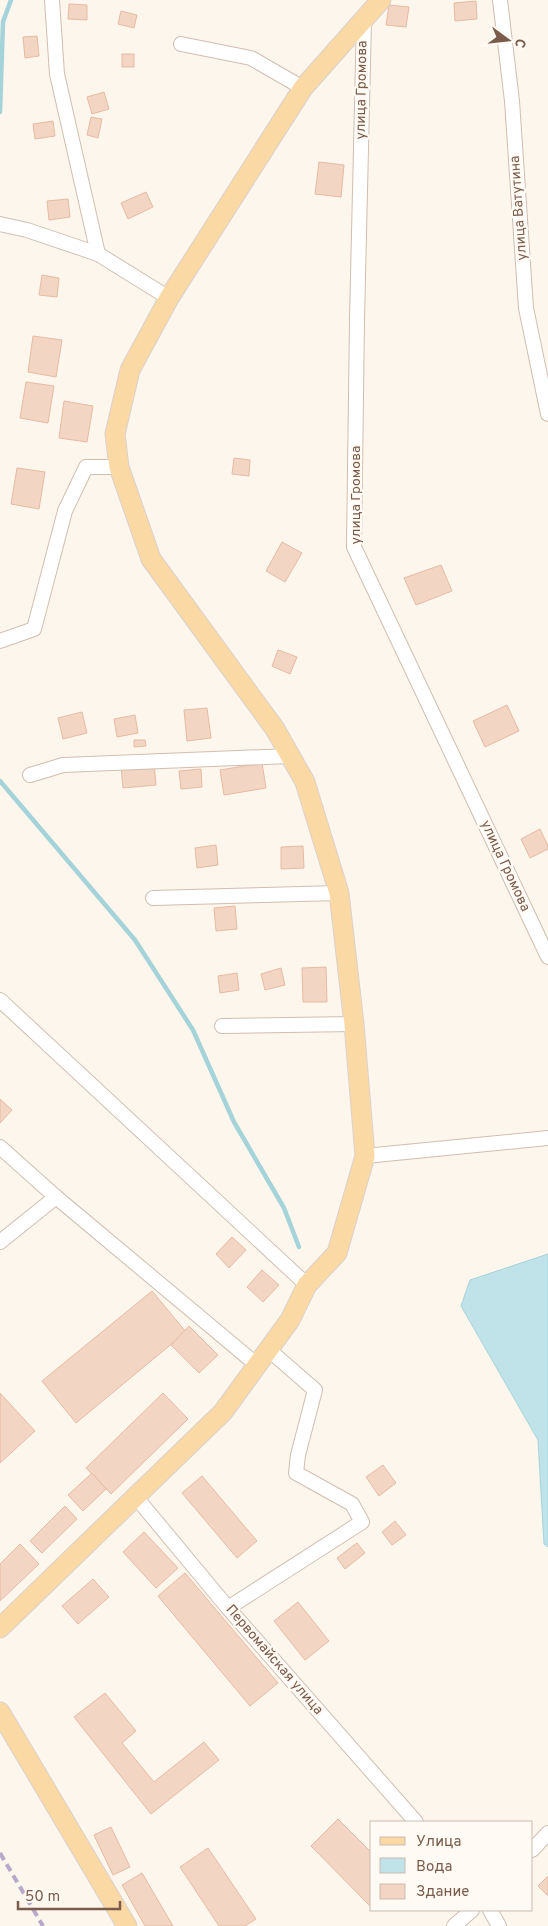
<svg xmlns="http://www.w3.org/2000/svg" width="548" height="1926" viewBox="0 0 548 1926" font-family="Overpass,sans-serif">
<style>
.water{fill:#bfe3e8;stroke:#a5d3da}
.lines{fill:none;stroke-linecap:round;stroke-linejoin:round}
.stream{stroke:#a5d3da;stroke-width:4.5}
.building{fill:#f3d5c3;stroke:#e6bba3}
.minor-casing{stroke:#d1beb0;stroke-width:16}
.major-casing{stroke:#dad1cd;stroke-width:21}
.minor{stroke:#fff;stroke-width:14}
.major{stroke:#fbd9a5;stroke-width:19}
.rail{stroke:#b9a8c9;stroke-width:4;stroke-dasharray:8 5;stroke-linecap:butt}
.labels{text-anchor:middle;dominant-baseline:central;stroke-width:4.5;stroke-linejoin:round;paint-order:stroke}
.street-label{font-size:14px;fill:#7a5c4d;stroke:#fffaf3}
</style>
<rect width="100%" height="100%" fill="#fdf6ec"/>
<polygon class="water" points="548,1254 548,1547 544,1544 538,1440 461,1306 470,1280"/>
<g class="lines">
<g class="stream">
<polyline points="0,112 3,22 11,0"/>
<polyline points="0,781 135,940 193,1030 234,1122 284,1208 299,1247"/>
</g>
</g>
<g class="building">
<polygon points="476,1 477,19 455,21 454,3"/>
<polygon points="69,4 87,5 87,20 68,19"/>
<polygon points="389,5 409,7 406,27 386,25"/>
<polygon points="121,11 137,15 134,28 118,24"/>
<polygon points="37,36 39,56 25,58 23,37"/>
<rect x="122" y="54" width="12" height="13"/>
<polygon points="104,92 109,109 92,114 87,97"/>
<polygon points="91,117 102,119 98,138 87,135"/>
<polygon points="53,121 55,136 35,139 33,124"/>
<polygon points="319,162 344,165 341,197 315,194"/>
<polygon points="146,192 153,207 128,219 121,203"/>
<polygon points="68,199 70,217 49,220 47,201"/>
<polygon points="42,275 59,278 57,297 39,295"/>
<polygon points="33,336 62,340 56,377 28,372"/>
<polygon points="26,382 54,386 48,423 20,418"/>
<polygon points="64,401 93,406 87,442 59,438"/>
<polygon points="234,458 250,460 249,476 232,474"/>
<polygon points="17,468 45,472 39,509 11,504"/>
<polygon points="282,542 302,553 285,582 266,571"/>
<polygon points="441,565 452,591 416,605 404,578"/>
<polygon points="278,650 297,657 290,674 272,666"/>
<polygon points="507,705 519,731 485,747 473,721"/>
<polygon points="207,708 211,738 187,741 184,710"/>
<polygon points="82,712 87,733 63,739 58,718"/>
<polygon points="135,715 138,733 117,737 114,719"/>
<polygon points="134,740 145,740 146,746 134,747"/>
<polygon points="154,763 156,785 123,788 121,766"/>
<polygon points="262,763 266,788 224,795 220,770"/>
<polygon points="201,769 202,787 181,789 179,771"/>
<polygon points="540,829 548,846 548,849 530,858 521,839"/>
<polygon points="216,845 218,865 197,868 195,848"/>
<polygon points="303,846 304,868 281,869 281,847"/>
<polygon points="235,906 237,929 216,931 214,908"/>
<polygon points="326,967 327,1002 303,1002 302,968"/>
<polygon points="281,968 285,985 265,990 261,974"/>
<polygon points="237,973 239,990 220,993 218,976"/>
<polygon points="0,1099 12,1110 0,1123"/>
<polygon points="232,1237 246,1250 229,1268 216,1254"/>
<polygon points="262,1270 279,1285 263,1302 247,1287"/>
<polygon points="152,1291 186,1332 76,1423 42,1381"/>
<polygon points="189,1326 218,1355 199,1373 171,1345"/>
<polygon points="0,1393 35,1431 0,1463"/>
<polygon points="163,1393 188,1419 111,1494 86,1468"/>
<polygon points="383,1465 396,1483 379,1496 366,1477"/>
<polygon points="92,1473 106,1489 83,1511 68,1495"/>
<polygon points="202,1476 257,1541 237,1558 182,1493"/>
<polygon points="65,1506 77,1519 42,1553 30,1541"/>
<polygon points="395,1521 406,1535 392,1545 382,1532"/>
<polygon points="144,1532 178,1568 156,1588 123,1552"/>
<polygon points="357,1543 365,1553 345,1569 337,1558"/>
<polygon points="20,1544 39,1564 0,1601 0,1564"/>
<polygon points="185,1573 278,1683 250,1706 158,1596"/>
<polygon points="93,1579 109,1597 78,1624 62,1606"/>
<polygon points="298,1602 329,1641 305,1660 274,1621"/>
<polygon points="105,1693 136,1731 122,1743 154,1782 204,1742 219,1760 151,1814 74,1717"/>
<polygon points="338,1819 372,1853 372,1908 311,1846"/>
<polygon points="111,1827 130,1867 113,1875 94,1835"/>
<polygon points="208,1848 256,1919 245,1926 219,1926 180,1867"/>
<polygon points="142,1873 173,1926 145,1926 122,1885"/>
<polygon points="548,1876 548,1896 538,1886"/>
</g>
<g class="lines">
<defs>
<g id="minor">
<polyline points="52,0 57,74 98,254"/>
<polyline points="500,0 512,101 526,308 548,414"/>
<polyline points="364,20 357,320 354,547 548,957"/>
<polyline points="181,44 251,58 303,88"/>
<polyline points="0,224 27,230 98,254 169,298"/>
<polyline points="0,641 34,629 65,511 86,467 119,467"/>
<polyline points="30,775 63,765 290,756"/>
<polyline points="153,898 339,893"/>
<polyline points="0,1000 307,1285"/>
<polyline points="222,1026 354,1024"/>
<polyline points="0,1147 56,1197"/>
<polyline points="365,1156 548,1138"/>
<polyline points="0,1242 56,1197 257,1365"/>
<polyline points="135,1496 228,1608 416,1822"/>
<polyline points="228,1608 362,1522 352,1504 296,1473 298,1455 315,1390 269,1350"/>
<polyline points="532,1850 548,1833"/>
<polyline points="490,1910 499,1926"/>
<polyline points="454,1926 472,1910"/>
</g>
<g id="major">
<polyline points="0,1628 223,1412 290,1320 307,1285 337,1253 365,1156 354,1024 339,893 305,782 275,729 151,559 119,467 115,434 130,370 169,298 303,88 381,0"/>
<polyline points="0,1712 127,1926"/>
</g>
</defs>
<use href="#minor" class="minor-casing"/>
<use href="#major" class="major-casing"/>
<use href="#minor" class="minor"/>
<use href="#major" class="major"/>
<polyline class="rail" points="0,1853 43,1926"/>
</g>
<g class="labels">
<g class="street-label">
<text transform="translate(362 90) rotate(-89)">улица Громова</text>
<text transform="translate(519 208) rotate(-94)">улица Ватутина</text>
<text transform="translate(356 495) rotate(-90)">улица Громова</text>
<text transform="translate(505 866) rotate(65)">улица Громова</text>
<text transform="translate(274 1660) rotate(49)">Первомайская улица</text>
</g>
</g>
<rect x="370" y="1821" width="162" height="90" fill="#fffaf3" stroke="#cabbb1"/>
<rect x="380" y="1837" width="25" height="8" fill="#fbd9a5" stroke="#cabbb1"/>
<text x="416" y="1846" font-size="15" fill="#7a5c4d">Улица</text>
<rect x="380" y="1858" width="25" height="15" fill="#bfe3e8" stroke="#cabbb1"/>
<text x="416" y="1871" font-size="15" fill="#7a5c4d">Вода</text>
<rect x="380" y="1884" width="25" height="15" fill="#f3d5c3" stroke="#cabbb1"/>
<text x="416" y="1896" font-size="15" fill="#7a5c4d">Здание</text>
<g transform="translate(508 40) rotate(105)" stroke="#fffaf3" stroke-width="4" paint-order="stroke">
<path d="M0-4L9 19L0 12L-9 19Z" fill="#7a5c4d"/>
<text y="-8" font-size="14" font-weight="bold" text-anchor="middle" fill="#7a5c4d">С</text>
</g>
<path d="M18 1901v8h102v-8" fill="none" stroke="#7a5c4d" stroke-width="2.5"/>
<text x="25" y="1901" font-size="15" fill="#7a5c4d" stroke="#fffaf3" stroke-width="4" paint-order="stroke">50 m</text>
</svg>
